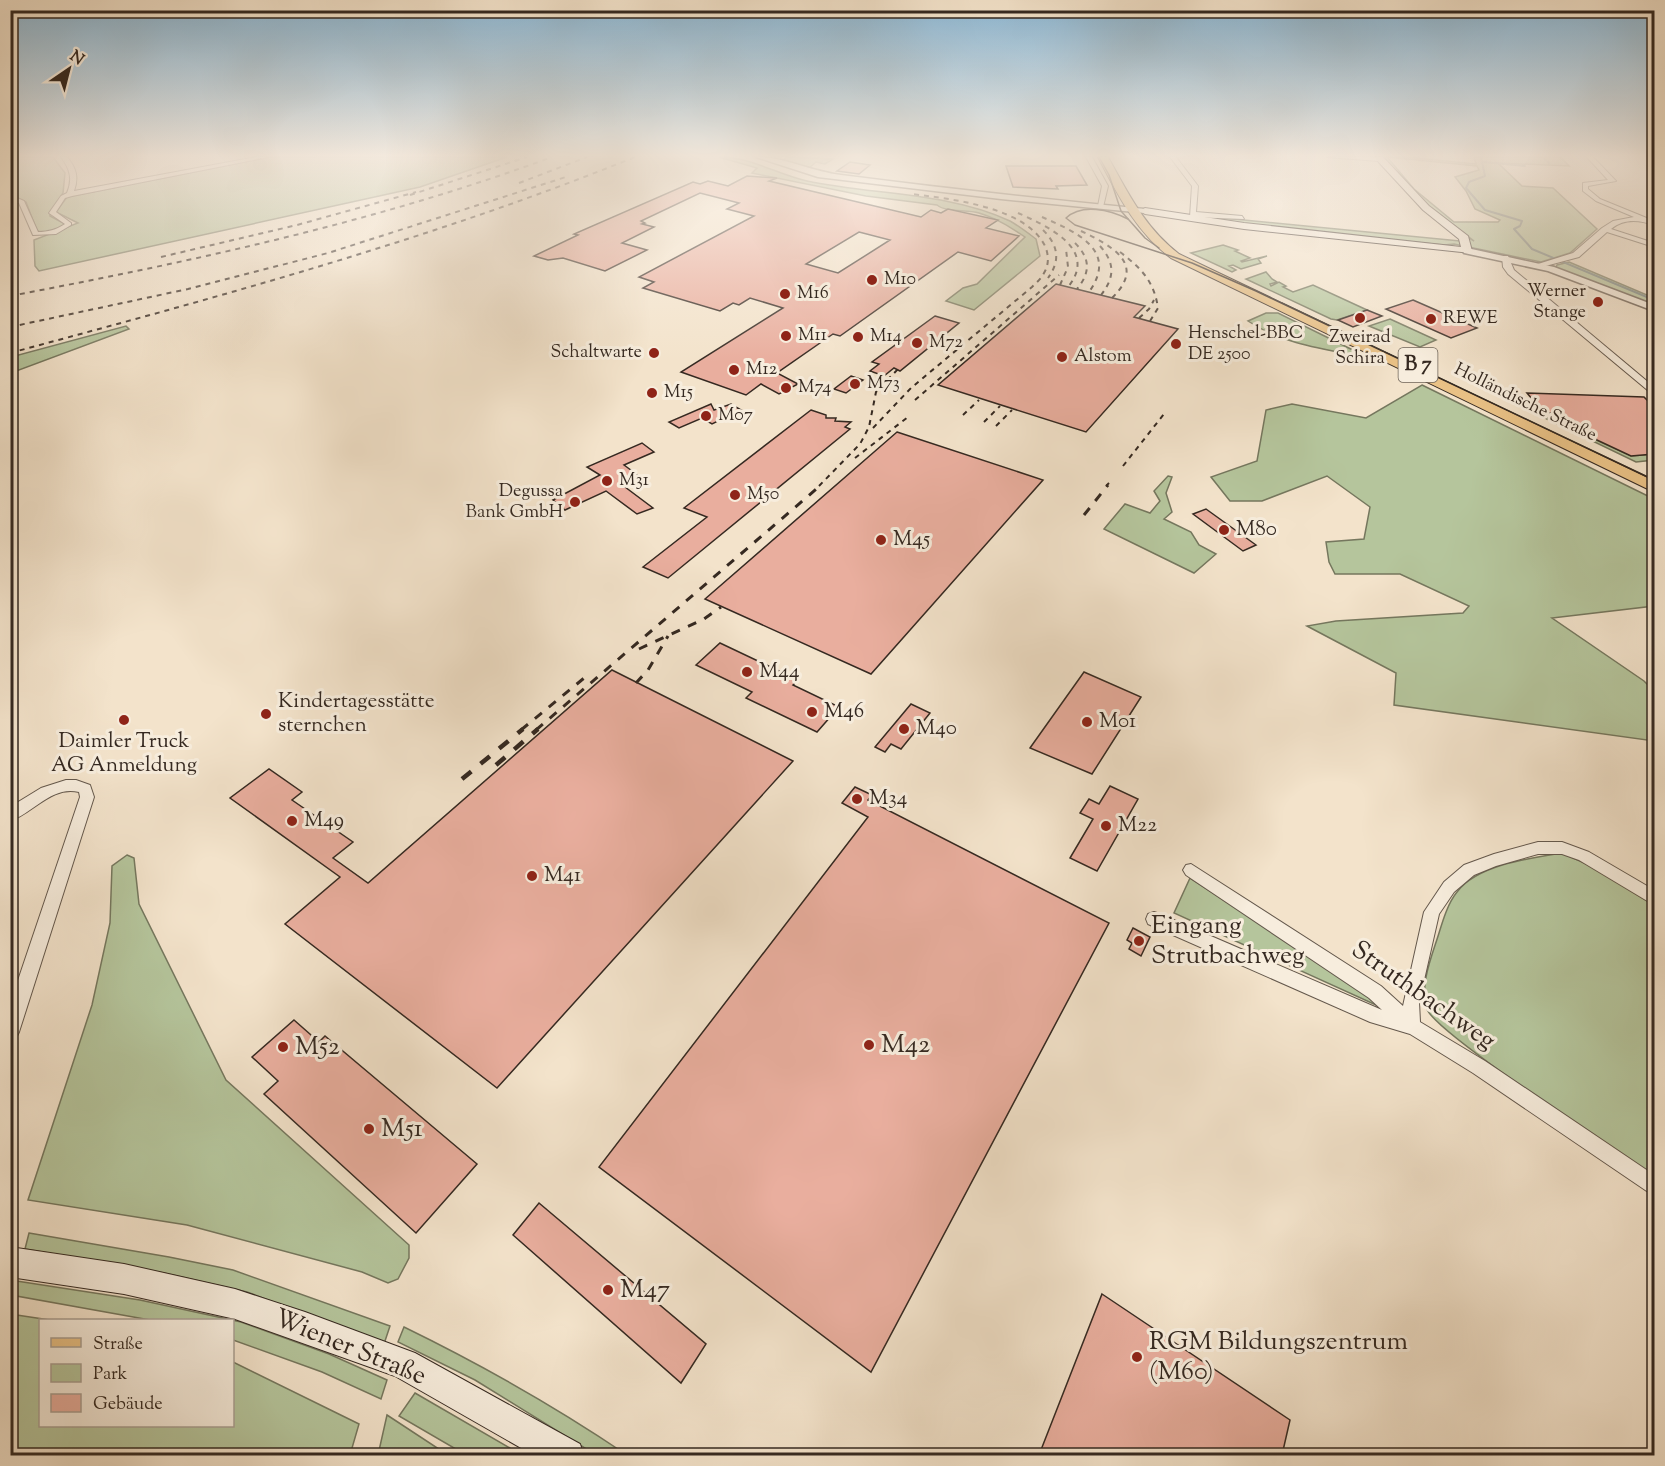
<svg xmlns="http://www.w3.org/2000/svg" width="1665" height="1466" viewBox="0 0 1665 1466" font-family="'Sorts Mill Goudy',serif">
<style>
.green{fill:#b5c59c;stroke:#75775e;stroke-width:1.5;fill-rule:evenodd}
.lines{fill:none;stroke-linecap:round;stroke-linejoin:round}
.stream{stroke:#73827f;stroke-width:2}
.building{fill:#e9ae9e;stroke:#352921;stroke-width:1.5;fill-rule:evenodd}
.minor-casing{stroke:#64584c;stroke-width:2}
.tertiary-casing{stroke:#64584c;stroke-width:3}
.secondary-casing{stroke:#352921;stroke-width:2}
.primary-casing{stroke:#352921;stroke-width:2}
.minor{fill:#f7eddd;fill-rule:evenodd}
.tertiary{fill:#f7eddd;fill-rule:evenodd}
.secondary{fill:#f7eddd;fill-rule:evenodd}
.primary{fill:#eac286;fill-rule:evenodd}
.tram{stroke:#352921;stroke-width:1.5}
.rail-far2{stroke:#352921;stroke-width:2;stroke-dasharray:5 5;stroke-linecap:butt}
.rail-far1{stroke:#352921;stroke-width:3;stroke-dasharray:9 9;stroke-linecap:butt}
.rail{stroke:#352921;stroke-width:4.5;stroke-dasharray:12 12;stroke-linecap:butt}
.poi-dot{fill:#8f2418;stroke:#f7eddd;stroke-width:2}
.labels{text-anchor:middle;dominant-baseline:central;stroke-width:6;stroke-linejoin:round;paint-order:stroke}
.far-poi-label{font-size:18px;fill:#352921;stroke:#f7eddd;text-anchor:start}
.far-street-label{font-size:18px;fill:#352921;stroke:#f7eddd}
.shield{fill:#f7eddd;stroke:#6f6459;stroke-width:1.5}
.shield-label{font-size:20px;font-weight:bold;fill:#352921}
.poi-label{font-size:21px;fill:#352921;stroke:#f7eddd;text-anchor:start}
.near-poi-label{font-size:26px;fill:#352921;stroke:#f7eddd;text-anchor:start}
.near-street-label{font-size:26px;fill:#352921;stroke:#f7eddd}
</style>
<rect width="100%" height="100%" fill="#f3e3cb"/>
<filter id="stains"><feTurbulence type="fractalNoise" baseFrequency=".00333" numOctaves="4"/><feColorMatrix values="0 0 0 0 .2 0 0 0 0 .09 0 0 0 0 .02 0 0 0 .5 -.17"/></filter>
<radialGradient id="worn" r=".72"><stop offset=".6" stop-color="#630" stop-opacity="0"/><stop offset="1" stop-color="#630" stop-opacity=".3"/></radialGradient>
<g class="green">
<polygon points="11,157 53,157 65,173 63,193 50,213 50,216 65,224 63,227 44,233 37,231 26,202 11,195"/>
<polygon points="270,157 507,157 420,187 39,271 35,266 34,240 78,223 56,212 67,197"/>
<path d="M 719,157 C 751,157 776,174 807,181 C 873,195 949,192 1010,221 C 1019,226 1028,233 1036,239 L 1040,256 L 974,310 L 946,301 L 963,288 L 977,284 L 1025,237 C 1010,227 996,218 979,213 C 966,209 947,213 937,205 L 866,196 L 752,173 L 757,168 Z"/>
<polygon points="787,157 833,159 825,164 816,162 808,169 783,160"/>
<path d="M 1383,157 L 1405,157 L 1476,164 L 1474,157 L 1560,157 L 1569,166 L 1498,163 L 1522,186 L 1553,188 L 1597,229 L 1570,253 L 1541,262 L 1454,244 L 1444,245 L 1256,226 L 1203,216 L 1460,241 L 1466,236 L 1474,241 L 1423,201 ZM 1387,157 L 1477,166 L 1479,170 L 1455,177 L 1466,191 L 1475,209 L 1500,220 L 1498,222 L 1454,222 L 1414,189 Z"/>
<polygon points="1223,245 1238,250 1235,251 1250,258 1241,261 1242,262 1267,256 1258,259 1261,263 1241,269 1233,265 1229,266 1236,270 1232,272 1191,253"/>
<polygon points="1569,262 1654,298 1654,306 1553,268 1553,266 1556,267 1557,265"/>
<polygon points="1266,272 1272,279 1277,282 1270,284 1271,286 1279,282 1286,286 1283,287 1293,292 1313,285 1367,310 1337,320 1331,319 1246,279"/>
<polygon points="1282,303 1654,480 1654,485 1277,304"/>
<path d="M 1266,313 L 1278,313 L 1369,358 C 1330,350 1283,345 1248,321 Z"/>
<polygon points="1390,319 1436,340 1420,347 1369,326"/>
<polygon points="126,326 129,329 11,373 11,357"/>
<polygon points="1422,385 1654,499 1654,606 1552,618 1644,681 1654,691 1654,741 1394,705 1396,673 1307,626 1336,621 1463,613 1469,606 1400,574 1335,574 1329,562 1326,542 1364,539 1370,507 1327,476 1262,501 1230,501 1211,477 1257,461 1266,410 1292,404 1366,418"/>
<polygon points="1487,390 1631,456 1654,454 1654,460 1636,462"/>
<polygon points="1168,476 1172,477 1166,493 1172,512 1164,519 1191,532 1199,545 1216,554 1194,573 1104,529 1125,504 1150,513 1160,501 1154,491"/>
<path d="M 1562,853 L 1591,866 L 1654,905 L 1654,1177 C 1623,1155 1434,1032 1427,1009 C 1419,985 1432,956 1439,933 C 1443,920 1448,903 1457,892 C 1477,865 1530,858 1562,853 Z"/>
<polygon points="127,855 134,858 139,904 226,1080 409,1245 409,1258 398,1279 388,1283 362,1272 187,1225 28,1200 92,1005 110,923 112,866"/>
<polygon points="1190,878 1372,996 1378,1001 1376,1005 1174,913"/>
<polygon points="29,1233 169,1257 233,1270 390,1326 384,1344 247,1292 164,1273 25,1249"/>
<polygon points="10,1280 140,1300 241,1322 329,1354 387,1380 381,1399 322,1372 233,1340 232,1320 150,1320 11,1295"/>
<polygon points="10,1314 50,1320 40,1320 40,1426 232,1426 233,1362 359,1424 350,1455 11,1455"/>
<path d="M 404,1327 C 482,1365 556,1407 627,1455 L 596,1455 L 475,1380 L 398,1342 Z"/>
<polygon points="415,1393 510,1448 509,1455 466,1455 399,1416"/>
<polygon points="387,1415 448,1455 378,1455"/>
</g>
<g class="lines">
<g class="stream">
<polyline points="1481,157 1485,176 1469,182 1466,188 1485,210 1522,221 1520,226 1514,229 1532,249 1654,300"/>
<polyline points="1543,157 1549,163"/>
<polyline points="1484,162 1525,166"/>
</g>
</g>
<g class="building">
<polygon points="850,162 870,165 859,174 837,171"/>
<polygon points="1006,166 1076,166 1087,185 1056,186 1058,189 1013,187"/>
<path d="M 747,176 L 777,178 L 769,181 L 921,217 L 931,210 L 941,213 L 948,209 L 998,220 L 986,228 L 1019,236 L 991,261 L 958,252 L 840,336 L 833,334 L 777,373 L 798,384 L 779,394 L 761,384 L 746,395 L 681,372 L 783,308 L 750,298 L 739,305 L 733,303 L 720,311 L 643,288 L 654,282 L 639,277 L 754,216 L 727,209 L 739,203 L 700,193 L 641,221 L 645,223 L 642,224 L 654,227 L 622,243 L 647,250 L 605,271 L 563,258 L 548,260 L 534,256 L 578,235 L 574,234 L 693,182 L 700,184 L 708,181 L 728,186 ZM 859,232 L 890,240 L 838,273 L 806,264 Z"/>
<polygon points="1056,284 1145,306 1134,317 1178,329 1086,432 938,385"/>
<polygon points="1413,300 1477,328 1451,338 1386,309"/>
<polygon points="1367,310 1382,316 1353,327 1338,320"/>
<polygon points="935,316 959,323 900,371 894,368 884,376 870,371 879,364 872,362"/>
<polygon points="851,376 863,380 846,393 834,389"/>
<polygon points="1527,393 1644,397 1654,407 1654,454 1631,456 1567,426 1557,413 1544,413"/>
<polygon points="711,404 714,410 731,404 741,410 712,424 702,418 679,428 669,422"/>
<polygon points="811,410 826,415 826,418 836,418 835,421 851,422 845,427 850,429 668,578 643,567 707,517 684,508"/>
<polygon points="897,432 1043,480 871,674 705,599"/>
<polygon points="642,443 654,452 624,465 639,476 621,484 653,508 637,514 606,491 565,510 553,500 600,475 587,467"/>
<polygon points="1206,509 1256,545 1243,551 1193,514"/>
<polygon points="720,643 798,680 793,685 839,707 817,732 746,698 752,692 696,665"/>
<polygon points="612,670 793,761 497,1088 285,924 340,877 230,798 269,769 302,792 292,800 353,842 333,858 368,883"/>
<polygon points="1084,672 1141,697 1092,774 1030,748"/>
<polygon points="911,704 930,713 901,749 891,744 885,752 875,747"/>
<polygon points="1110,786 1138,799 1097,871 1070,858 1093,819 1080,813 1089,799 1099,804"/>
<polygon points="855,787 872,795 868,800 1109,923 871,1372 599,1167 868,817 842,803"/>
<polygon points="1133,928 1150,937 1141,956 1129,949 1132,943 1127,940"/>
<polygon points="294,1020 319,1042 325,1036 477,1164 416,1233 264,1094 278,1081 252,1057"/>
<polygon points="539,1203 706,1344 681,1383 513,1235"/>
<polygon points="1102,1294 1290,1420 1282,1455 1039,1455"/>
</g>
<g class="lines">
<defs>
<g id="minor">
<path d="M 61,157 L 67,157 C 76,168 79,177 74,191 L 256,157 L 268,157 L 72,196 L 65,198 L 56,212 L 71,223 L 71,225 L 56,234 L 33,235 L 19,203 L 10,200 L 10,195 L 24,201 L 38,232 C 48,232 56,230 65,224 L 49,213 L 61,196 L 67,193 C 73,179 70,169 61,157 Z"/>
<polygon points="1086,157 1092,157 1108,186 1103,207 1098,206 1102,186"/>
<polygon points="1170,157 1176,157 1198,186 1196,212 1242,216 1244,219 1190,217 1192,186"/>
<polygon points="1327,157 1371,157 1382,159 1379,161"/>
<path d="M 1587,157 L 1593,157 L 1616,181 L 1588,186 L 1588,189 L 1600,199 L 1654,221 L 1654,225 C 1640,220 1624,218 1611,229 L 1654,243 L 1654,247 L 1607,232 L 1579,257 L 1538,268 L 1538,264 L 1573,253 L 1602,228 L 1613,221 L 1634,217 L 1596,201 L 1583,191 L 1583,183 L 1608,180 Z"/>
<polygon points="1502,256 1508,256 1514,270 1654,387 1654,394 1651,393 1508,274 1503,267"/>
<path d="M 66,780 L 76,780 L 90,785 L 94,797 L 19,1032 L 16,1038 L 10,1040 L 10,1004 L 80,797 L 79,792 C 52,785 33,813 10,821 L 10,807 L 41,788 Z"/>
<polygon points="1538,842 1562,842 1589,852 1654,890 1654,905 1579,860 1562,854 1538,854 1496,866 1474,875 1454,892 1439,914 1419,1002 1420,1022 1485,1061 1654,1175 1654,1196 1473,1073 1410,1034 1370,1022 1148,924 1146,919 1148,914 1154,912 1160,914 1382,1010 1369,998 1186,875 1183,870 1186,865 1191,864 1381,986 1403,1006 1424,912 1444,882 1464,865 1494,854"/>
</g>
<g id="tertiary">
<path d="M 756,157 C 781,156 813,172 841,175 C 942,188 1043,199 1145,209 L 1149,211 L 1145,213 L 1001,199 L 818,177 Z"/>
<polygon points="1467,248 1554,267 1654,305 1654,311 1548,271 1464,253 1463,251"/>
</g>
<g id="secondary">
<polygon points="1374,157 1383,157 1429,206 1468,236 1472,251 1471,253 1244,229 1145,214 1140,211 1145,208 1244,223 1461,247 1459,239 1423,210"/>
<polygon points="10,1247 124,1264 235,1289 305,1312 415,1353 580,1444 584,1456 535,1456 395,1376 235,1319 124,1294 10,1277"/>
</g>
<path id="primary" d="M 1098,157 L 1108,157 C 1128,193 1145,228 1179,254 L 1654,481 L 1654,492 L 1171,258 C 1136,232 1118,195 1098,157 Z"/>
</defs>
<use href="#minor" class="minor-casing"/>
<use href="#tertiary" class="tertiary-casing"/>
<use href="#secondary" class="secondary-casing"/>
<use href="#primary" class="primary-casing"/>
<use href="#minor" class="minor"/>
<use href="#tertiary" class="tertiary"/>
<use href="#secondary" class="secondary"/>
<use href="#primary" class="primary"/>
<g class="tram">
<polyline points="1099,157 1109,175 1121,211 1145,238 1159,248"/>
<path d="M 1128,219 C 1110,210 1082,203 1066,218 L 1075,225 L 1192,263 L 1256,291 L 1654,480"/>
</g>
<g class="rail-far2">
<polyline points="519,183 587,157"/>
<polyline points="410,195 527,157"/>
<path d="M 1018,213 C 1047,226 1099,249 1068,287"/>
<path d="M 1042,217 C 1076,232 1119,250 1089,292"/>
<path d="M 1043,230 C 1058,245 1061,260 1048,278"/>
<path d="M 1081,231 C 1112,246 1147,264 1112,298"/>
<path d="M 1075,243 C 1090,258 1091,272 1077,289"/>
<path d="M 1100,246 C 1115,263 1115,277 1101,295"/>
<path d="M 1120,252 C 1141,268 1154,281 1158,308 L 1150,321"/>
<polyline points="161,257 297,225 416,192"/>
<polyline points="1060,285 1068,267 1066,249"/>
<path d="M 10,296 C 194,261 376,222 552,157"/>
<polyline points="1139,318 1149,309 1154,300"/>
<polyline points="10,327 188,289 328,253 569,176"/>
<path d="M 10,353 C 222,296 432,239 635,157"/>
<polyline points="915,400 1059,275"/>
<polyline points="963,415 979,400"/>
<polyline points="984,422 1000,406"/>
<polyline points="996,426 1012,410"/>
<path d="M 873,428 L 911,388 L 1032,287 C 1036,283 1041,279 1044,273 C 1049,265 1049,255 1045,246 C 1026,207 951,199 912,194"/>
<polyline points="855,458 908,417"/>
<polyline points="1123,466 1164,414"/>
<polyline points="819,486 860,444 869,427 876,392 898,369"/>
<polyline points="1106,486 1109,483"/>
</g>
<g class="rail-far1">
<polyline points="1084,515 1108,485"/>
<polyline points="639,649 704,619 721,607"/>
<polyline points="636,683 648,670 668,636"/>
<polyline points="521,730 589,674"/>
<polyline points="536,730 821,485"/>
</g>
<g class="rail">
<polyline points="496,765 538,729"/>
<polyline points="462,779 523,729"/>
</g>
</g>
<linearGradient id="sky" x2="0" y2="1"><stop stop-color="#8ab8d7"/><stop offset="0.43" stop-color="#faf2e8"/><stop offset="1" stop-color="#faf2e8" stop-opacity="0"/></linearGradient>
<rect width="1665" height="362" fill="url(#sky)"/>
<g class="poi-dot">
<circle cx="872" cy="280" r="6"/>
<circle cx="785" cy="294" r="6"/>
<circle cx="1598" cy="302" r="6"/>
<circle cx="1360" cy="318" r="6"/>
<circle cx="1431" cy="319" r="6"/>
<circle cx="786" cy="336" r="6"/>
<circle cx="858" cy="337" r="6"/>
<circle cx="917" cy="343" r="6"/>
<circle cx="1176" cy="344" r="6"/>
<circle cx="654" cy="353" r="6"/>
<circle cx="1062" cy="357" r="6"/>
<circle cx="734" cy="370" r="6"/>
<circle cx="855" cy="384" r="6"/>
<circle cx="786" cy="388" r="6"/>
<circle cx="652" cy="393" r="6"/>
<circle cx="706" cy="416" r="6"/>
<circle cx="607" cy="481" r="6"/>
<circle cx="735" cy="495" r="6"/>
<circle cx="575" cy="502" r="6"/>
<circle cx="1224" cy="530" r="6"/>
<circle cx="881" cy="540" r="6"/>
<circle cx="747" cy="672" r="6"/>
<circle cx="812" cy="712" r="6"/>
<circle cx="266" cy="714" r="6"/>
<circle cx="124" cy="720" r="6"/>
<circle cx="1087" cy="722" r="6"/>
<circle cx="904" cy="729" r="6"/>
<circle cx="857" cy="799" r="6"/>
<circle cx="292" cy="821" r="6"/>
<circle cx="1106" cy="826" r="6"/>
<circle cx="532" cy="876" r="6"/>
<circle cx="1139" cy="941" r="6"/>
<circle cx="869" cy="1045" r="6"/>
<circle cx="283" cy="1047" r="6"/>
<circle cx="369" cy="1129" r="6"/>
<circle cx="608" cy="1290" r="6"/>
<circle cx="1137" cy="1357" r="6"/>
</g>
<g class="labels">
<g class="far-poi-label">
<text x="884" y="280">M10</text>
<text x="1586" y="292" text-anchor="end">Werner<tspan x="1586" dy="21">Stange</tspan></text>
<text x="797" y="294">M16</text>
<text x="1443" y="319">REWE</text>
<text x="1188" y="334">Henschel-BBC<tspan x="1188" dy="21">DE 2500</tspan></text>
<text x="798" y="336">M11</text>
<text x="870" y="337">M14</text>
<text x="1360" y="338" text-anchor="middle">Zweirad<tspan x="1360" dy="21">Schira</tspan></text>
<text x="929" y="343">M72</text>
<text x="642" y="353" text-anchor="end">Schaltwarte</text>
<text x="1074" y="357">Alstom</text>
<text x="746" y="370">M12</text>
<text x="867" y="384">M73</text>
<text x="798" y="388">M74</text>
<text x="664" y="393">M15</text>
<text x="718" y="416">M07</text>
<text x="619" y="481">M31</text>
<text x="563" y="492" text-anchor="end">Degussa<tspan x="563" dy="21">Bank GmbH</tspan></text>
<text x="747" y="495">M50</text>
</g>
<g class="far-street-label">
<text transform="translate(1525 403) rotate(26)">Holländische Straße</text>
</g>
<rect class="shield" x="1398.5" y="348" width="39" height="34" rx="4.5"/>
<g class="shield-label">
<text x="1418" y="365">B 7</text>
</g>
<g class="poi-label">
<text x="1236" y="530">M80</text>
<text x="893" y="540">M45</text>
<text x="759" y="672">M44</text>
<text x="278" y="702">Kindertagesstätte<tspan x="278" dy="24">sternchen</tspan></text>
<text x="824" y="712">M46</text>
<text x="1099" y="722">M01</text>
<text x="916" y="729">M40</text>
<text x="124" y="742" text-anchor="middle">Daimler Truck<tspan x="124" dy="24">AG Anmeldung</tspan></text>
<text x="869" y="799">M34</text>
<text x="304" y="821">M49</text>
<text x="1118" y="826">M22</text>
<text x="544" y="876">M41</text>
</g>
<g class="near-poi-label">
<text x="1151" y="926">Eingang<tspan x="1151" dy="30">Strutbachweg</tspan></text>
<text x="881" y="1045">M42</text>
<text x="295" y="1047">M52</text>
<text x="381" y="1129">M51</text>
<text x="620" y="1290">M47</text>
<text x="1149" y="1342">RGM Bildungszentrum<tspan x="1149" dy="30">(M60)</tspan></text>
</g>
<g class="near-street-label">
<text transform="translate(1423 996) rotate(35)">Struthbachweg</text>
<text transform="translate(350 1348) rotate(22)">Wiener Straße</text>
</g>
</g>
<rect width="1665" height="1466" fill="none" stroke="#f3e3cb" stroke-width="36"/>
<rect x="12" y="12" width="1641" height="1442" fill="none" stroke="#352921" stroke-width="3"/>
<rect x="18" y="18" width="1629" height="1430" fill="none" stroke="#352921" stroke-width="1.5"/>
<rect x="39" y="1319" width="195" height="108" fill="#f7eddd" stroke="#a99f92" stroke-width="1.5"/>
<rect x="51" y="1338" width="30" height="9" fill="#eac286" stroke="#a99f92" stroke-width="1.5"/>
<text x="93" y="1349" font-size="18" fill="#352921">Straße</text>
<rect x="51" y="1364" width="30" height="18" fill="#b5c59c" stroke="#a99f92" stroke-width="1.5"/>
<text x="93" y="1379" font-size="18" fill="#352921">Park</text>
<rect x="51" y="1394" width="30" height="18" fill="#e9ae9e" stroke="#a99f92" stroke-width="1.5"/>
<text x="93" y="1409" font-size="18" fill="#352921">Gebäude</text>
<g transform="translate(69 69) rotate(35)" stroke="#f7eddd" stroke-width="4.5" paint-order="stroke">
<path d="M0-4.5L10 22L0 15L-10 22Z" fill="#352921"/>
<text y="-9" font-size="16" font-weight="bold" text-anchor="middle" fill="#352921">N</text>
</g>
<rect width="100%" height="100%" filter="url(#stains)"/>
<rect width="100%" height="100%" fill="url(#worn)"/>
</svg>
